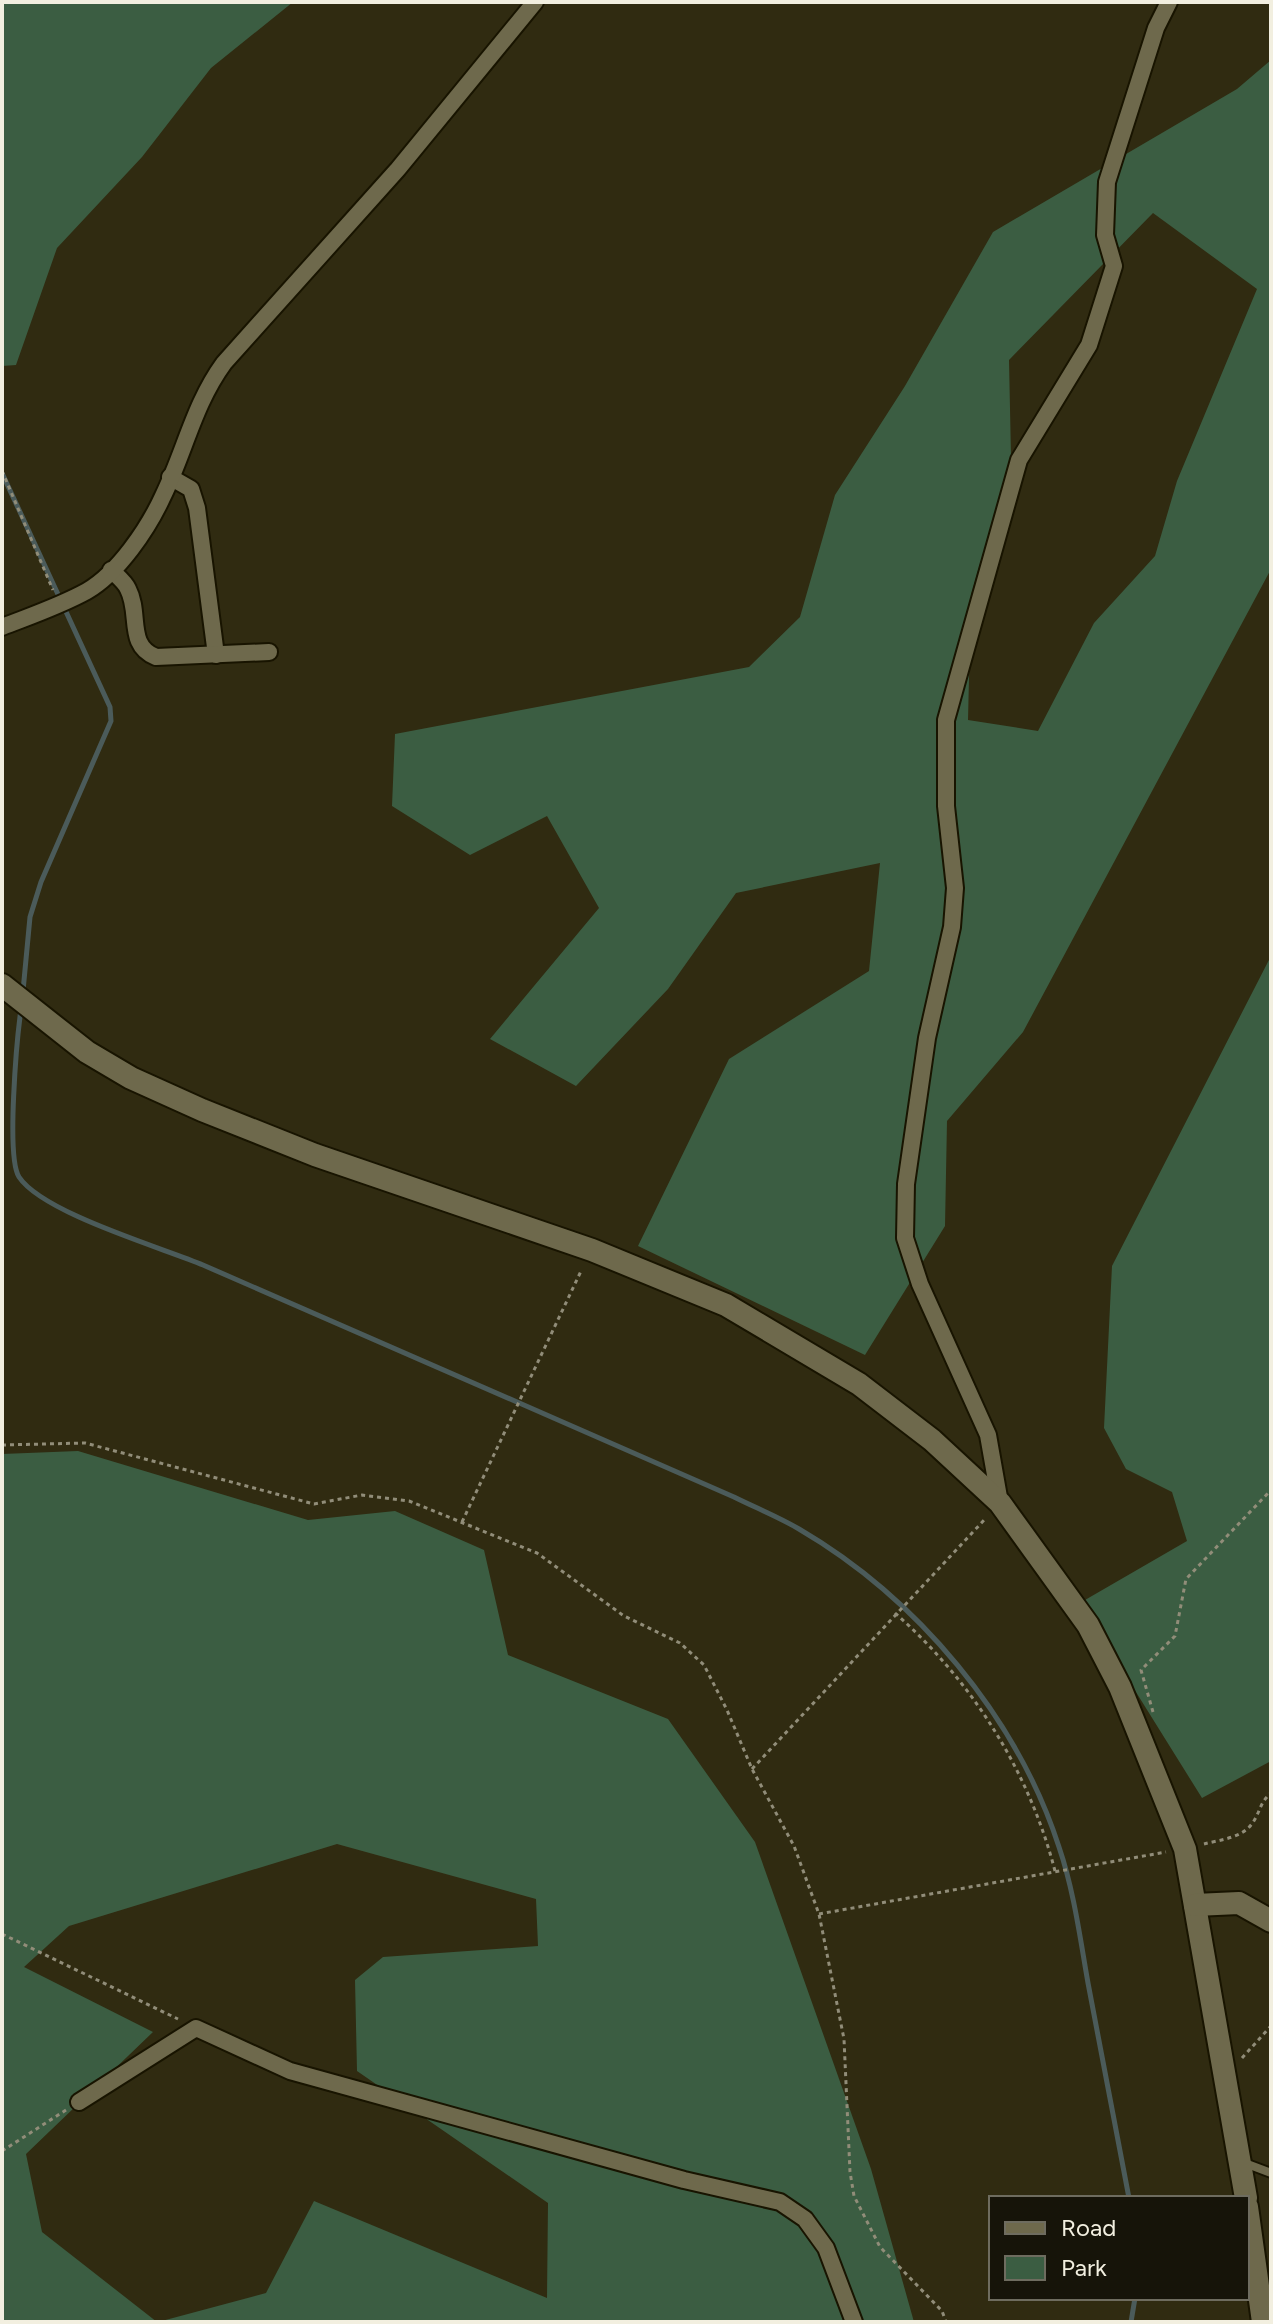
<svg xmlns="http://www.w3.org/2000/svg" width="1273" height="2324" viewBox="0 0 1273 2324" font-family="Figtree,sans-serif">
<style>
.green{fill:#3b5d42;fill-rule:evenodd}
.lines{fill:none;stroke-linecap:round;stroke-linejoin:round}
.stream{stroke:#4b5b5a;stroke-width:5}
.lane-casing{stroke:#181400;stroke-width:12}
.street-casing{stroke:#181400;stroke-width:20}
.secondary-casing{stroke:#181400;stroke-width:26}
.path{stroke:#918d79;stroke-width:3;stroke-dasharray:4 4;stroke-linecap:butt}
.lane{stroke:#6e694c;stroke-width:8}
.street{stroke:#6e694c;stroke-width:16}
.secondary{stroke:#6e694c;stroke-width:22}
</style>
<rect width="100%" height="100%" fill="#302b11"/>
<g class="green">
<polygon points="2,2 293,2 211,68 142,157 57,248 16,365 2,366"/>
<path d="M 1271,60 L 1271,569 L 1023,1032 L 947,1121 L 945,1226 L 865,1355 L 638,1246 L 729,1059 L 869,971 L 880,863 L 736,893 L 668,989 L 576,1086 L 490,1039 L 599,908 L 547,816 L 470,855 L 392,806 L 395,734 L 749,667 L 800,617 L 835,495 L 905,386 L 993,232 L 1237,89 ZM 1153,213 L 1257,289 L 1177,481 L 1155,556 L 1094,623 L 1038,731 L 968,720 L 971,595 L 1011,457 L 1009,360 Z"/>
<polygon points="1271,956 1271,1761 1202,1798 1106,1644 1085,1600 1187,1541 1172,1492 1126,1469 1104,1428 1112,1266"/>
<polygon points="78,1451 308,1520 395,1511 484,1550 508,1655 668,1719 755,1842 871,2169 914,2322 158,2322 266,2293 314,2201 547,2298 548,2203 357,2071 355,1980 383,1957 538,1946 536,1899 337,1844 69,1926 24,1967 153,2032 26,2154 42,2232 157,2322 2,2322 2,1454"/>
</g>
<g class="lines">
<g class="stream">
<polyline points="2,473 110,707 111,721 41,882 30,917 23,991"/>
<path d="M 21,1009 C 17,1038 6,1157 19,1177 C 43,1213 160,1247 203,1265 C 380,1341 557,1420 734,1497 C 756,1508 779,1517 799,1529 C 917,1598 1017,1717 1059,1847 C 1074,1891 1080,1938 1088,1983 C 1102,2055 1115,2126 1129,2198"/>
<polyline points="1131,2322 1135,2298"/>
</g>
<defs>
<polyline id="lane" points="1242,2162 1271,2173"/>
<g id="street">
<polyline points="170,477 191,489 197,508 216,655"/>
<path d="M 111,570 C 117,576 125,582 128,589 C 141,614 126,645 156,657 L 269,652"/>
<path d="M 2,627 C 30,616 60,606 87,591 C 118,573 148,529 163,496 C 185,451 194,404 224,363 L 398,169 L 535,2"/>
<polyline points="1000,1503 988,1435 920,1284 905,1238 906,1184 927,1038 952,927 955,888 946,806 946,720 1019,460 1089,345 1114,266 1105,235 1107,182 1156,28 1169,2"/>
<polyline points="79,2102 196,2028 290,2071 684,2180 780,2202 805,2219 826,2248 854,2322"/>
</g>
<g id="secondary">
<polyline points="2,985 87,1052 131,1078 202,1110 315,1155 592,1250 726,1305 859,1384 932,1440 1000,1503 1088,1625 1120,1687 1185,1849 1246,2198"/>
<polyline points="1195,1905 1239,1903 1271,1921"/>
<polyline points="1247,2207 1263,2322"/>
</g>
</defs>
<use href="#lane" class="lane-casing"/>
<use href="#street" class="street-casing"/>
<use href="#secondary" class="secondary-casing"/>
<g class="path">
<polyline points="2,471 53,590"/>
<polyline points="2,1445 85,1443 314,1504 362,1495 409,1501 537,1553 624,1616 680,1643 704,1665 727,1710 752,1769 794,1846 819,1914 844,2039 850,2172 854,2196 880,2247 942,2311 946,2322"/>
<polyline points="462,1522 582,1269"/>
<path d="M 895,1613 C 972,1681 1029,1771 1055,1871"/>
<polyline points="1153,1712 1141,1670 1175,1636 1186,1579 1271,1490"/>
<polyline points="752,1769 986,1518"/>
<path d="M 1204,1844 C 1219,1840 1241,1838 1251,1825 C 1260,1814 1259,1803 1271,1793"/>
<polyline points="819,1914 1166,1852"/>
<polyline points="2,1934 178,2019"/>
<polyline points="1242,2058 1271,2026"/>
<polyline points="2,2151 66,2110"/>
</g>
<use href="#lane" class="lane"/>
<use href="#street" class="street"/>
<use href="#secondary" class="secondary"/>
</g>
<rect width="1273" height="2324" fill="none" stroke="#f2efe0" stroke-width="8"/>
<rect x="989" y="2196" width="260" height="104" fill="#161409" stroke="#6e6c5f" stroke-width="2"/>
<rect x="1005" y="2222" width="40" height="12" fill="#6e694c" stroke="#6e6c5f" stroke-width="2"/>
<text x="1061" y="2236" font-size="24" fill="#f2efe0">Road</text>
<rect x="1005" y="2256" width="40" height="24" fill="#3b5d42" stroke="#6e6c5f" stroke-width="2"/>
<text x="1061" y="2276" font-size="24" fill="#f2efe0">Park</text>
</svg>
